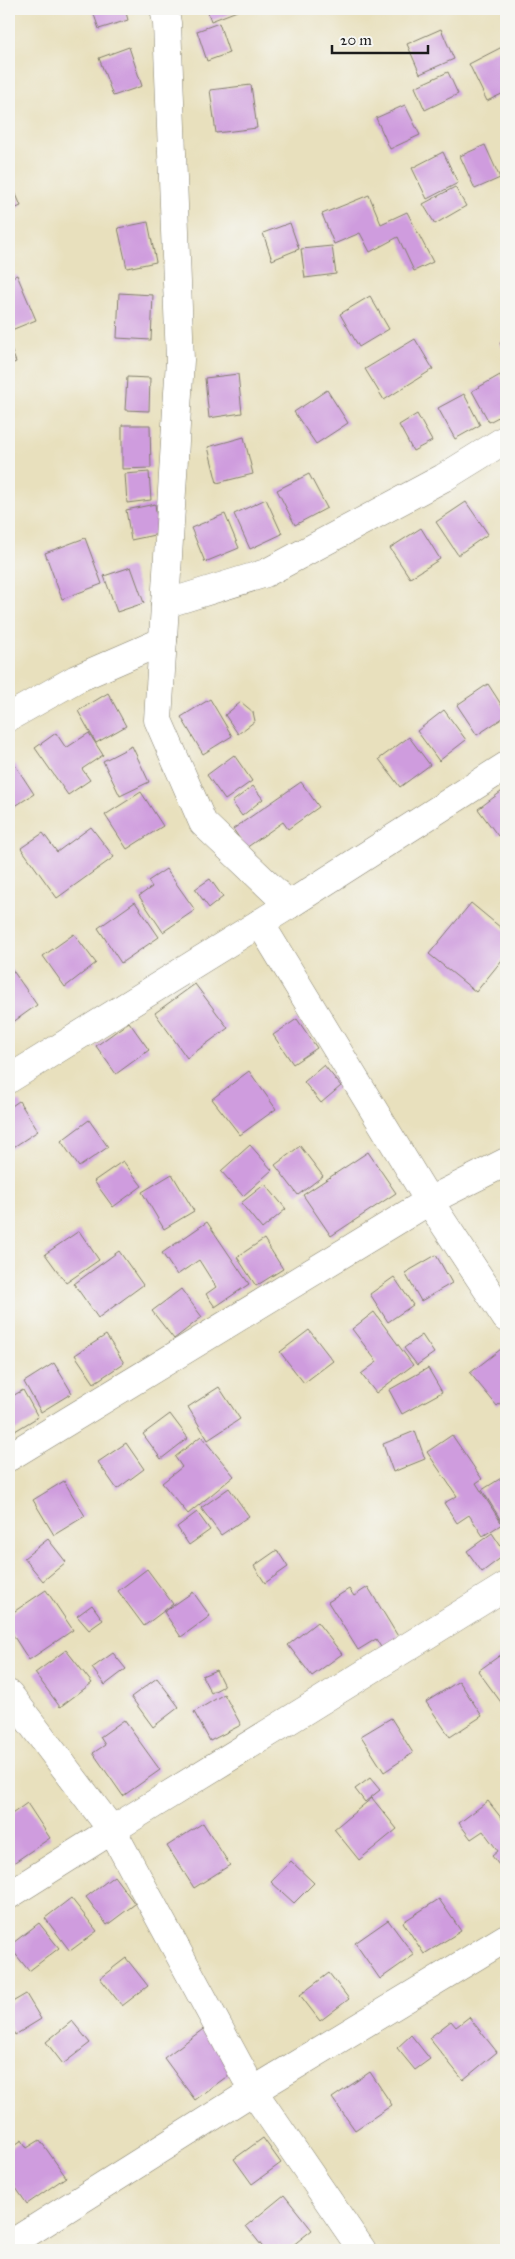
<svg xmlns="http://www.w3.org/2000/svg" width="515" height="2259" viewBox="0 0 515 2259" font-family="'IM FELL Great Primer',serif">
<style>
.building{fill:#cf9cde}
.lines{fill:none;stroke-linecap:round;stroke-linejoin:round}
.minor-casing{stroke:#827e6c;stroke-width:29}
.minor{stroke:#fff;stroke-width:28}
</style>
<rect width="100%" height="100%" fill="#f6f6f2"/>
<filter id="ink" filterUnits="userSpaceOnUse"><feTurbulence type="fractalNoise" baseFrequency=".02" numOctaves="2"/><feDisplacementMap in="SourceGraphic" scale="10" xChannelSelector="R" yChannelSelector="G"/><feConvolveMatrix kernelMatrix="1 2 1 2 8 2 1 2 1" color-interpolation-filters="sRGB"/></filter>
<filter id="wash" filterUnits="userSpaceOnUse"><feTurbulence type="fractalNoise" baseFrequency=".0096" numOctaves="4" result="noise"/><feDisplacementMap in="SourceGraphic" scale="20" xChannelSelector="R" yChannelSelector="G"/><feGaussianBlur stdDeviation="1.12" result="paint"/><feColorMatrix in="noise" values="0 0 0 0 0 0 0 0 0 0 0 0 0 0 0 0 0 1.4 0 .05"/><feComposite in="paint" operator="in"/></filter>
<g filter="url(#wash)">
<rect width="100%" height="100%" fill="#e8e0bd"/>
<g id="blocks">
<g class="building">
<polygon points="92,9 125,9 128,20 99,29"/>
<polygon points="207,9 237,9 237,11 211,21"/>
<polygon points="219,23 229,53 207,61 197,31"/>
<polygon points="441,29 454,59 420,74 407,44"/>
<polygon points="504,46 506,51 506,92 487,101 469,64"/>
<polygon points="129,47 142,86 113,96 99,58"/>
<polygon points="448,72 458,94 425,110 415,87"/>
<polygon points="251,85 257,128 216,133 210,90"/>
<polygon points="405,105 420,135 390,149 376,118"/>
<polygon points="485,145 500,178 475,189 460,156"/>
<polygon points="443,152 458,183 427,199 412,168"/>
<polygon points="9,178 21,206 9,211"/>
<polygon points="455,187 466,206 435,224 423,204"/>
<polygon points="369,195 381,224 407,212 433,262 414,271 398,237 370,252 360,233 334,244 322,214"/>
<polygon points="148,222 156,262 127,268 118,228"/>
<polygon points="290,223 299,249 272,260 263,233"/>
<polygon points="332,246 336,274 305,278 301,249"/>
<polygon points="17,275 36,320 9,331 9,278"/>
<polygon points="119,293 153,295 151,340 117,338"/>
<polygon points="370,296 389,329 359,347 340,314"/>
<polygon points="415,339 433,369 384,400 365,369"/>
<polygon points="506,340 506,353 500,343"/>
<polygon points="9,344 16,362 9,365"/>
<polygon points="238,374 242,413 209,418 205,378"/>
<polygon points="500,375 506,387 506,413 489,422 472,391"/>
<polygon points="127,377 150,378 149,411 125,410"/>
<polygon points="327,390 348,423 316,444 294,412"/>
<polygon points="464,394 480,425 455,439 438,408"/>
<polygon points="417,414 432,441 413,451 399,425"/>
<polygon points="122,425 150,425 151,468 122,469"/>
<polygon points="244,437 253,474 217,483 208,447"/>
<polygon points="149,472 151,500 127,503 125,474"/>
<polygon points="309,474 327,508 295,525 277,490"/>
<polygon points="266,499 282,534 250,549 234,514"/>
<polygon points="466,502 488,534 458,555 436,522"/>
<polygon points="155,504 159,534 131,540 126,510"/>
<polygon points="225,514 239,548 205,562 191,528"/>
<polygon points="421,528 440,559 410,578 390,548"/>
<polygon points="85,538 102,584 62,599 45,553"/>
<polygon points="131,567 144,603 117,612 104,576"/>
<polygon points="488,684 506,712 506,716 477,735 457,705"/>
<polygon points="108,693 126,726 96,743 78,711"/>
<polygon points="210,699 232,736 203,754 181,717"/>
<polygon points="241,702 253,712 255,721 238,734 225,715"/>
<polygon points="444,710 466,740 439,761 417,731"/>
<polygon points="56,733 66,748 89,733 103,755 82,769 90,780 68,795 35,748"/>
<polygon points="409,737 430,765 400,787 379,759"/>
<polygon points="132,746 149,782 120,796 103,761"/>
<polygon points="234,755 252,781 225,800 207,775"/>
<polygon points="15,765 34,794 9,810 9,768"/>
<polygon points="301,782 319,807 288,829 283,822 246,848 233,829"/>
<polygon points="253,786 263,799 242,816 232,802"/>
<polygon points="505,789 506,831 498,836 478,809"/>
<polygon points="141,792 163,826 127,849 105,815"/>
<polygon points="91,827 114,857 57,898 21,848 43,833 57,852"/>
<polygon points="166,869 195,910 163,932 139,896 152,887 148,881"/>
<polygon points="210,879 223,897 209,908 195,889"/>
<polygon points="135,902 159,937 121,963 98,928"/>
<polygon points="471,903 506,932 506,955 476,992 429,954"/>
<polygon points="74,934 96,963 65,987 43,956"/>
<polygon points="9,965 37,1005 9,1025"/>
<polygon points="195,984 228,1028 187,1058 155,1013"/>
<polygon points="297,1019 317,1048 293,1064 273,1035"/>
<polygon points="129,1022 149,1050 116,1074 96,1046"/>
<polygon points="324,1065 341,1086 321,1103 304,1082"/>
<polygon points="249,1071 276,1109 240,1135 212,1099"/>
<polygon points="19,1101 38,1131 9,1150 9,1108"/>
<polygon points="89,1120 108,1147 79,1167 61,1141"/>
<polygon points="250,1145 272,1170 243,1196 221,1171"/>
<polygon points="300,1146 323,1176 298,1195 275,1165"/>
<polygon points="368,1152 396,1193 331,1236 303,1195"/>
<polygon points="123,1161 142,1186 113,1207 94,1181"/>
<polygon points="172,1174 194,1211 164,1229 142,1192"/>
<polygon points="265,1184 286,1209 262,1229 241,1203"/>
<polygon points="207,1222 249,1284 215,1307 206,1294 216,1287 199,1260 177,1275 162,1253"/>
<polygon points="79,1231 99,1260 66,1283 45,1254"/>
<polygon points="264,1239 283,1269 256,1286 237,1257"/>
<polygon points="119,1251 143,1285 98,1318 74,1284"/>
<polygon points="436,1255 452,1283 421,1301 405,1273"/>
<polygon points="394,1277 413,1305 388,1322 370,1294"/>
<polygon points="181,1289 202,1317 174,1339 152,1311"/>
<polygon points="374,1312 413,1365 376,1393 361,1374 377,1362 352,1329"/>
<polygon points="309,1330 333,1361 304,1383 280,1352"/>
<polygon points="106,1335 124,1363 94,1383 75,1355"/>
<polygon points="422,1335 434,1353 417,1365 404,1348"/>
<polygon points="501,1349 506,1356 506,1398 497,1406 470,1373"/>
<polygon points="54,1363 72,1393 41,1412 24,1382"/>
<polygon points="428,1368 442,1392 402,1414 389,1390"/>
<polygon points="219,1387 240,1419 208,1440 188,1407"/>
<polygon points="23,1390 38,1417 15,1431 9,1420 9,1398"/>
<polygon points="170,1414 188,1438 161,1459 143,1434"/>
<polygon points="415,1431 425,1459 393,1472 383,1444"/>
<polygon points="452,1435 482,1479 476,1483 502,1524 483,1536 469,1515 457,1523 444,1503 457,1496 427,1452"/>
<polygon points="201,1436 234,1476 188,1514 162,1483 182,1467 175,1457"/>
<polygon points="126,1443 144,1469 117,1489 98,1462"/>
<polygon points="506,1475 506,1519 502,1522 482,1490"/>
<polygon points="64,1481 85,1516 54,1535 33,1500"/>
<polygon points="229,1488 249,1516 221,1535 201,1508"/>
<polygon points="197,1512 210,1530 189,1545 177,1527"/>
<polygon points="492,1533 506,1554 482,1572 467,1551"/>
<polygon points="48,1539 66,1562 43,1581 24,1558"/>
<polygon points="277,1550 288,1567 265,1583 254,1566"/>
<polygon points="147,1569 173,1604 144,1626 118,1591"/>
<polygon points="368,1587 399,1638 382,1649 376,1639 358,1650 328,1602 349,1589 354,1596"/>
<polygon points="46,1590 73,1630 29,1660 9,1629 9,1615"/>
<polygon points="193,1592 210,1616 181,1637 164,1612"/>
<polygon points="92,1605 103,1620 89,1630 77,1616"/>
<polygon points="317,1622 342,1654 312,1676 288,1645"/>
<polygon points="66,1650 92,1683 60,1707 35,1673"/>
<polygon points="113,1653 126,1669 105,1685 92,1668"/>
<polygon points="502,1654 506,1660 506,1709 478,1671"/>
<polygon points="216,1670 224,1686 211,1693 202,1676"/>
<polygon points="157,1678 179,1707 153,1727 131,1697"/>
<polygon points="459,1681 482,1716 450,1737 426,1702"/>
<polygon points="224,1694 241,1725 210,1741 194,1712"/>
<polygon points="391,1718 413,1753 384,1772 361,1736"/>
<polygon points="124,1720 160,1770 123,1796 93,1753 105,1745 100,1737"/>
<polygon points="370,1778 380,1790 365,1802 355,1789"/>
<polygon points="372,1798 397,1829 359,1860 334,1829"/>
<polygon points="488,1801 506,1824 506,1860 499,1865 492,1856 498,1851 483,1831 471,1839 459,1823"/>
<polygon points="27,1803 50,1838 9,1866 9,1816"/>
<polygon points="203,1823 230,1865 194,1888 167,1846"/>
<polygon points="291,1861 314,1883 294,1903 271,1882"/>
<polygon points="114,1876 135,1904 107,1925 86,1897"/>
<polygon points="71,1898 97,1931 70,1951 45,1918"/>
<polygon points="439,1899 461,1931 424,1954 403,1922"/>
<polygon points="388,1920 414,1955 380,1979 355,1943"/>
<polygon points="39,1923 59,1948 29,1971 9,1946"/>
<polygon points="126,1958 148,1986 122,2006 100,1978"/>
<polygon points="329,1973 349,1999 320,2021 300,1995"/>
<polygon points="26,1994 41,2019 15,2035 9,2023 9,2004"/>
<polygon points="469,2017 497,2052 463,2080 429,2038 451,2021 456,2027"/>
<polygon points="72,2021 90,2043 63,2064 46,2042"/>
<polygon points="206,2027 237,2069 195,2100 164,2058"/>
<polygon points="411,2035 430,2059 415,2070 397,2048"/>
<polygon points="370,2072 392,2105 355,2130 332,2098"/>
<polygon points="263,2138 281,2163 252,2184 234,2159"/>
<polygon points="22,2140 27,2148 40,2140 66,2177 27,2204 9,2178 9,2149"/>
<polygon points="284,2195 312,2230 287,2250 265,2250 246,2226"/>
</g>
</g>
</g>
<g filter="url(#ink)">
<use href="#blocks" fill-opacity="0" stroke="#827e6c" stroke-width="1"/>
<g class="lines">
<defs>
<g id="minor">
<polyline points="165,604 266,573 443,478 506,439"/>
<polyline points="9,717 76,679 163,641"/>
<polyline points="289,905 506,766"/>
<polyline points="260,923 429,1201 506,1318"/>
<polyline points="9,1079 289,905 203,823 158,720 180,360 167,23 164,9"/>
<polyline points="9,1457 429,1201 506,1162"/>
<polyline points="9,1694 112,1830 506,1586"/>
<polyline points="9,1895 112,1830 253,2091 9,2245"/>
<polyline points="362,2250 253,2091 506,1938"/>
</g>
</defs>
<use href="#minor" class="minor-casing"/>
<use href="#minor" class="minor"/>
</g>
</g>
<rect width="515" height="2259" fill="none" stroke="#f6f6f2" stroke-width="30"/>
<path d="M332 45v8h96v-8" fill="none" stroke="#1c1c1c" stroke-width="2.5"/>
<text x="340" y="45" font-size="15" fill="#1c1c1c" stroke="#f6f6f2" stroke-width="4" paint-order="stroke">20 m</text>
</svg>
